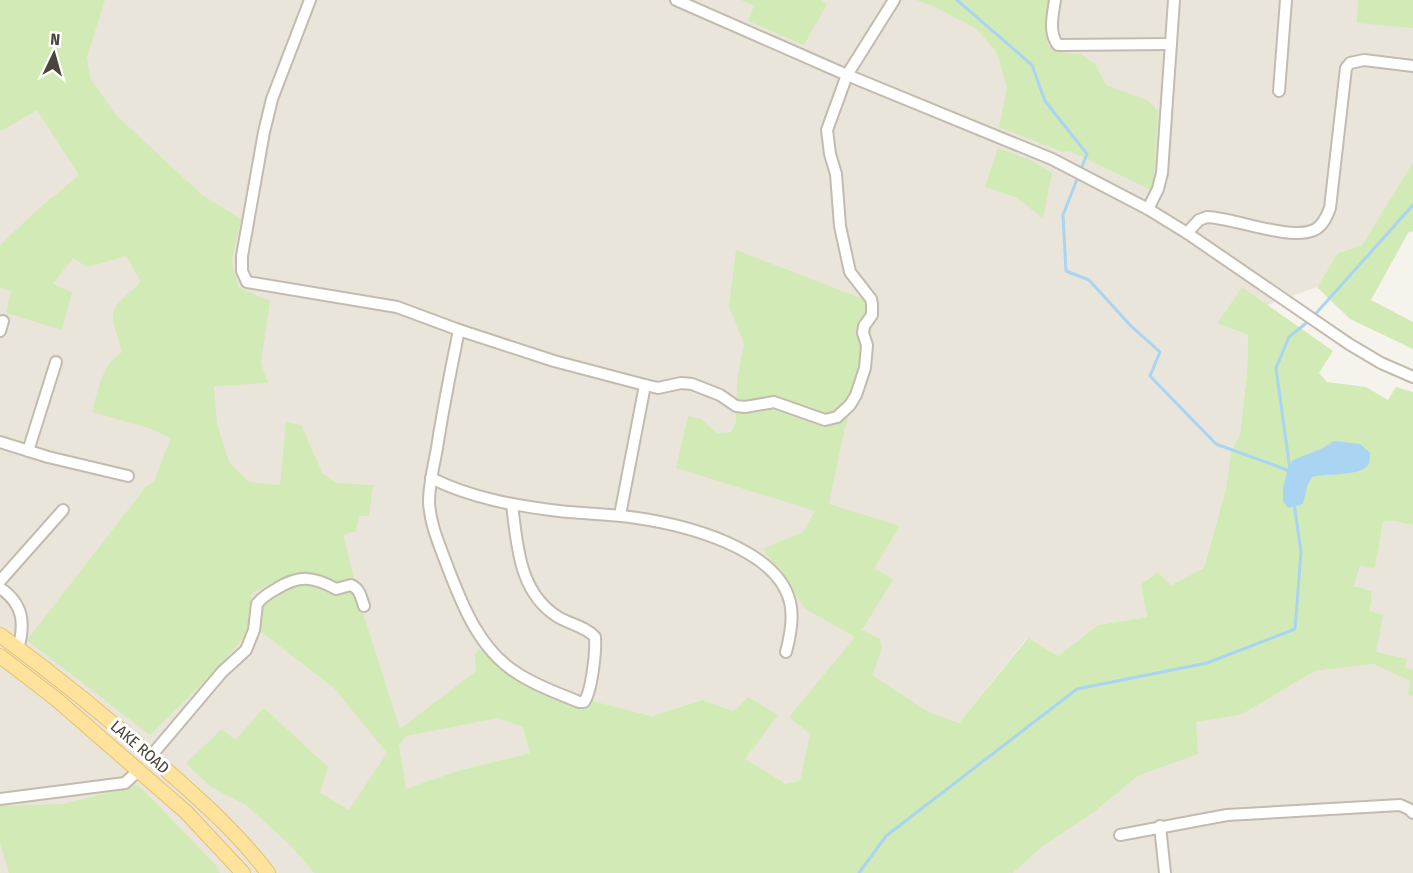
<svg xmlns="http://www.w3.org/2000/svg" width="1413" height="873" viewBox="0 0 1413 873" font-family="'Fira Sans Condensed',sans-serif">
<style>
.residential{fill:#eae5da}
.green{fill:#d2eab5;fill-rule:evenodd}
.water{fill:#a9d4f2}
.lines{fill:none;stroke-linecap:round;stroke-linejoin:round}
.stream{stroke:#a9d4f2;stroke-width:3}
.minor-casing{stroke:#c2bbae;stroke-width:14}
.major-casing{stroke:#e6c16a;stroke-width:16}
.minor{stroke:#fff;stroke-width:10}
.major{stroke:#ffe39c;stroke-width:14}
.labels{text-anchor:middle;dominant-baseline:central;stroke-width:6;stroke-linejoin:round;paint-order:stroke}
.street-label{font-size:16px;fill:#4b4439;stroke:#fff}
</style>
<rect width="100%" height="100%" fill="#f6f3ec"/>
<g class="residential">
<polygon points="0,0 1413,0 1413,162 1362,245 1338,253 1317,287 1267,305 1242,287 1217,323 1248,335 1247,374 1240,434 1231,453 1226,488 1204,568 1171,585 1158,572 1141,584 1147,617 1098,625 1058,656 1027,638 959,723 880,781 786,784 744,759 734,711 702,700 653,716 594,702 539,751 457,771 349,810 290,845 314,873 0,873"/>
<polygon points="1392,521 1413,525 1413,873 1013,873 1043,846 1094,812 1138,776 1197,754 1195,722 1241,715 1315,671 1374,664 1370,612 1372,591 1354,586 1360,566 1375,567 1383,522"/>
</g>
<g class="green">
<path d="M 0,0 L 105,0 L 87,57 L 90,78 L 116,115 L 202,195 L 241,219 L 232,261 L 238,287 L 270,301 L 261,363 L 268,383 L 214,386 L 217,424 L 229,462 L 249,482 L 280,485 L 286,422 L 301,425 L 323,474 L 337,483 L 373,485 L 369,516 L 359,516 L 356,531 L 343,535 L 355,581 L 335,585 C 304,564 283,578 252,593 L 250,631 L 211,675 L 150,735 L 27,640 L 145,488 L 154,481 L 171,438 L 149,428 L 92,412 C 98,391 102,364 122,352 C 109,307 106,314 141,282 L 126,256 L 87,267 L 73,258 L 53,284 L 72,292 L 62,330 L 6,313 L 11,291 L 0,288 L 0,245 L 35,212 L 79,175 L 37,110 L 1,131 L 0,130 Z"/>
<polygon points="741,0 821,0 827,4 804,45 748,21 754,6"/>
<polygon points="916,0 1050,0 1045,27 1048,46 1066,53 1081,54 1096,65 1106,85 1147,100 1158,110 1153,191 1070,151 1063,152 999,127 1007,88 997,53 977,29 933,6"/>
<polygon points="1358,0 1413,0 1413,28 1357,23"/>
<polygon points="998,148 1031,160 1052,173 1043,218 1015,197 985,187"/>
<polygon points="1413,162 1413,231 1408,233 1371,300 1413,322 1413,349 1350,319 1317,287 1338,253 1362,245"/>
<path d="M 736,250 L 868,301 L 875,316 L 843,436 L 829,504 L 900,526 L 874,568 L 893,580 L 862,630 L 880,639 L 882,648 L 872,675 L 928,712 L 959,723 L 1028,638 L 1058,656 L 1098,625 L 1147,617 L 1141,584 L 1158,572 L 1171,585 L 1204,568 L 1226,488 L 1231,453 L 1240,434 L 1247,374 L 1248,335 L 1217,323 L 1242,287 L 1333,351 L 1319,373 L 1327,382 L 1366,387 L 1388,400 L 1396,387 L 1413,392 L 1413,525 L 1392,521 L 1383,522 L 1375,568 L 1360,566 L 1354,586 L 1372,591 L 1370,611 L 1383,615 L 1376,652 L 1407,659 L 1405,668 L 1413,670 L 1413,696 L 1408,695 L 1410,681 L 1374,664 L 1315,671 L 1241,715 L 1196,722 L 1198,754 L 1138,776 L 1094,812 L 1043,846 L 1013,873 L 314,873 L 289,844 L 246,805 L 211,787 L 186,763 L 222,729 L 235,740 L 264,708 L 328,767 L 320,793 L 349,810 L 387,753 L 334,688 L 259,630 L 262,605 L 268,597 L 297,581 L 356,591 L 400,729 L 476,671 L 475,655 L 478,650 C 500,649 512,671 524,686 L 534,679 L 568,695 L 652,716 L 702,700 L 734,711 L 748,697 L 778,715 L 745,759 L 786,784 L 800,781 L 810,734 L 789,717 L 855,637 L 804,608 L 795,593 L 763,549 L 803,532 L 815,511 L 676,468 L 688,416 L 701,419 L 717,433 L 731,432 L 736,423 L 737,380 L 744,344 L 729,307 ZM 498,718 L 523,727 L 530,753 L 457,771 L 406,789 L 399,745 L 406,736 Z"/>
<polygon points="138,785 216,865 220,873 9,873 0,843 0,806 62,804"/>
</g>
<path class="water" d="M 1334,441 L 1360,444 L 1370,453 C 1370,456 1370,460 1369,463 C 1364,477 1325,473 1312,477 L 1307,486 L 1303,504 L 1288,508 L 1283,501 L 1283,488 L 1288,468 L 1293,460 L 1323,448 Z"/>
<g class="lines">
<g class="stream">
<polyline points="957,0 1032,65 1045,101 1087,154 1063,215 1066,271 1089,280 1131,326 1160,352 1150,376 1216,444 1290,471"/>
<polyline points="1290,470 1276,368 1289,337 1310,320 1413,205"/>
<polyline points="859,873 886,836 1077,689 1207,663 1295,629 1301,552 1294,503"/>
</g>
<defs>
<g id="minor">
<polyline points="310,0 272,99 264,132 242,256 242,271 247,282 397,307 459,330 554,361 645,385 658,388 681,383 692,384 720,395 736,406 745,407 774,402 825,420 837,417 850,405 856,395 865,368 867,345 863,333 864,326 872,315 872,304 871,299 850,272 840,226 836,174 830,154 827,130 847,75 894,0"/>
<polyline points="676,0 847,75 1052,159 1148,209 1187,233 1349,344 1381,363 1413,377"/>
<path d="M 1055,0 C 1053,14 1048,33 1058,45 L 1171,44"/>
<polyline points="1279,91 1286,0"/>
<polyline points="1148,209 1158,189 1162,173 1174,0"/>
<path d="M 1187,233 L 1199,220 L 1207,217 C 1235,218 1289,241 1314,230 C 1323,226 1327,216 1330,208 L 1346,68 L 1350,63 L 1364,60 L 1413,66"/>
<path d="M 459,330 C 451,369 443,408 437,448 C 434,465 429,484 429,502 C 430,525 440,546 448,568 C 463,607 480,650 517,673 C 536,686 558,693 579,702 L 584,702 C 592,691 596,651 595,637 C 586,627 570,624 558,617 C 519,593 517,545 512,504"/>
<polyline points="0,331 3,321"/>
<polyline points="0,442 48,457 128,476"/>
<polyline points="28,451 56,362"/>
<path d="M 431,478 C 471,498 516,506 559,511 C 585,514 611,514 637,518 C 685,525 777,548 790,602 C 794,618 790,637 786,652"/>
<polyline points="620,515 645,385"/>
<polyline points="0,581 63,510"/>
<path d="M 0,588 C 24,604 25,624 18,649"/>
<path d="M 151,756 L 222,672 L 246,650 L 254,630 L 257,604 C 262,597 269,593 276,589 C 299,575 313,576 336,589 L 351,585 C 360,589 361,597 364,606"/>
<polyline points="0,799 125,783 138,771"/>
<polyline points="1160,826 1165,873"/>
<polyline points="1120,835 1227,815 1400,805 1409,809 1413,813"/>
</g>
<g id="major">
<path d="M 0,635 C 60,679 117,725 172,775 C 206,805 240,836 268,873"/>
<polyline points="0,656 56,699 186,812 243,873"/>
</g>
</defs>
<use href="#minor" class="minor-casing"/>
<use href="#major" class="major-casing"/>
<use href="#minor" class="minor"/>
<use href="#major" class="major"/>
</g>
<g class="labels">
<g class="street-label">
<text transform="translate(140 747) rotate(41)">LAKE ROAD</text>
</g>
</g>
<g transform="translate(54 54) rotate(5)" stroke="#ffffff" stroke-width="4.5" paint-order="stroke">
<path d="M0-4.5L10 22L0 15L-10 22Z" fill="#4b4439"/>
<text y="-9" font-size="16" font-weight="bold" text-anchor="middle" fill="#4b4439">N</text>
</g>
</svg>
